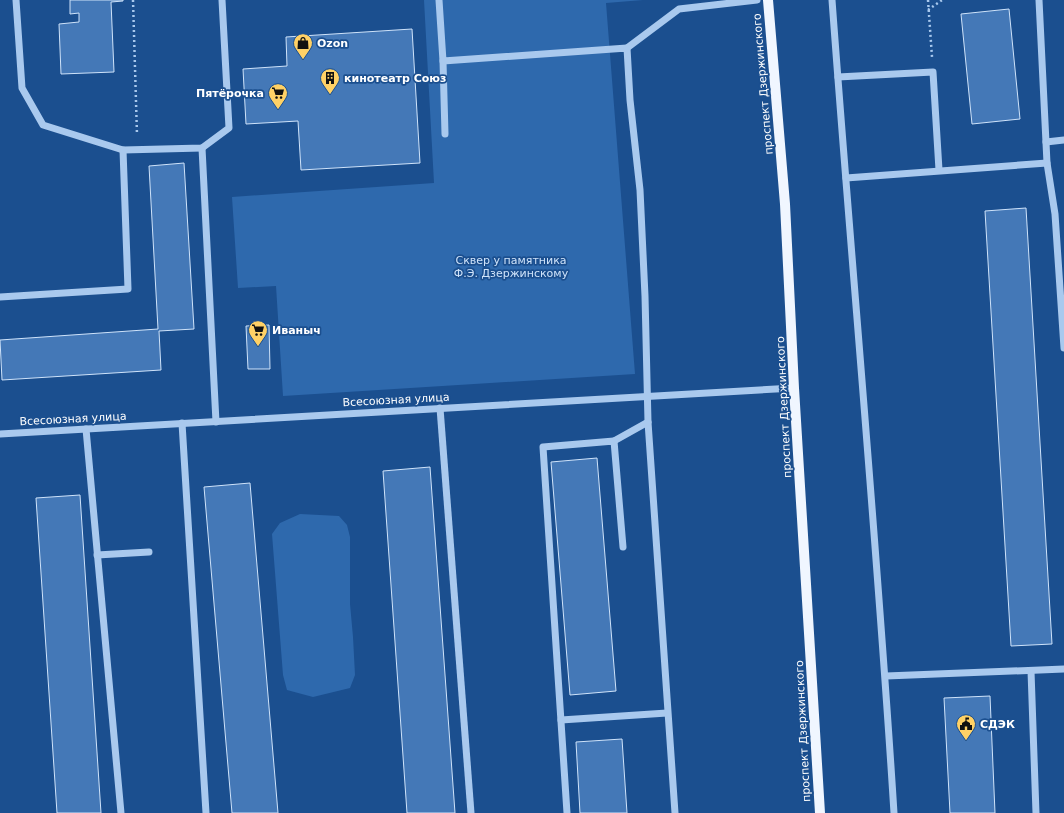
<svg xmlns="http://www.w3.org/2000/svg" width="1064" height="813" viewBox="0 0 1064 813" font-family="'DejaVu Sans',sans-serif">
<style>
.green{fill:#2e69ad}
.building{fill:#4478b7;stroke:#cfe3fa}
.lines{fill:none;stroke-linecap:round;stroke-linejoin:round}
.path{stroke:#a9c9ee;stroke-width:2.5;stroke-dasharray:2 3;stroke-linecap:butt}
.minor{stroke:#a9c9ee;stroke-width:7}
.major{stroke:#f0f6ff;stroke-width:10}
.labels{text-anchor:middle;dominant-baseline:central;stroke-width:3.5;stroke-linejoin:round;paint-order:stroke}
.poi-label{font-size:11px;font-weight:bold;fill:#fff;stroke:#1b4f8f;text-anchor:start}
.street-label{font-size:11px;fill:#fff;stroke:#1b4f8f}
.park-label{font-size:11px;fill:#cfe3fa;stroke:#1b4f8f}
</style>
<rect width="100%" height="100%" fill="#1b4f8f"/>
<g class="green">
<polygon points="424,0 643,0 606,3 635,374 283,396 276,286 238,288 232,197 434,183"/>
<polygon points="300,514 339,516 347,525 350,537 350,604 353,637 355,675 350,688 313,697 287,690 283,675 272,534 280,523"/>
</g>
<g class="building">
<polygon points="70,0 123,0 123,1 111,2 114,72 61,74 59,24 79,22 79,13 70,14"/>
<polygon points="1009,9 1020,119 972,124 961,14"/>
<polygon points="412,29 420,163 301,170 298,121 246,124 243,69 287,66 286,37"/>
<polygon points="184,163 194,329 159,331 161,370 2,380 0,340 158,329 149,166"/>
<polygon points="1026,208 1052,644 1011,646 985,211"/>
<polygon points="269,325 270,369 248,369 246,326"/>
<polygon points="597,458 616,691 570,695 551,462"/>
<polygon points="430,467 455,813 407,813 383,471"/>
<polygon points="250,483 278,813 232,813 204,487"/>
<polygon points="80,495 101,813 57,813 36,498"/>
<polygon points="990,696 995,813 950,813 944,698"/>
<polygon points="622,739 627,813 580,813 576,742"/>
</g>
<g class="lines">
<g class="path">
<polyline points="133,0 137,135"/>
<polyline points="928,0 932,57"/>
<polyline points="928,10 942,0"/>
</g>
<g class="minor">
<polyline points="16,0 22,88 43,125 123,150 202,148 229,128 222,0"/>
<polyline points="439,0 443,61 627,48 630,100 640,190 645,296 648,422 675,813"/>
<path d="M 832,0 C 852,271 877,542 894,813"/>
<polyline points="627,48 679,9 757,0"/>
<polyline points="443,61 445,134"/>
<polyline points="838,77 933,72 939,170"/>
<polyline points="1046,142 1064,140"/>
<polyline points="202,148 216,422"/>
<polyline points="1047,163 1055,214 1064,348"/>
<polyline points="846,178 1047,163 1039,0"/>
<polyline points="0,297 128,289 123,150"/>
<polyline points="440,408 471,813"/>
<polyline points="182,423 206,813"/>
<polyline points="86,429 121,813"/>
<polyline points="0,434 794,388"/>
<polyline points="614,441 648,422"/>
<polyline points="97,555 149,552"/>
<polyline points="1031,671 1036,813"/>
<polyline points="886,676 1064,669"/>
<polyline points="561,720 667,713"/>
<polyline points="567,813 543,447 614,441 623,547"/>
</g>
<polyline class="major" points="768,0 785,204 794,388 820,813"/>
</g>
<defs>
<symbol id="shop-pin" viewBox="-11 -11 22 30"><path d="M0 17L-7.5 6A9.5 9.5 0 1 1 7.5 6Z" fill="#ffd166" stroke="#1b4f8f"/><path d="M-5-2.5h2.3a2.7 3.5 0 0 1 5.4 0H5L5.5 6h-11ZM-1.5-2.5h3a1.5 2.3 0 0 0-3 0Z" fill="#111"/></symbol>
<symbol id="building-pin" viewBox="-11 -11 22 30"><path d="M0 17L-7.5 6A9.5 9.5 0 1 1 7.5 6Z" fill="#ffd166" stroke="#1b4f8f"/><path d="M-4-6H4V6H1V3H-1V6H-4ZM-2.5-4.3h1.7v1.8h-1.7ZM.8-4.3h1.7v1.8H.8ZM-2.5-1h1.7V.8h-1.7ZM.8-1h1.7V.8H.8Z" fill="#111"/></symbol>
<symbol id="supermarket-pin" viewBox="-11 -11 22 30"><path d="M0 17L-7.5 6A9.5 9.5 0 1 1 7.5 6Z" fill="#ffd166" stroke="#1b4f8f"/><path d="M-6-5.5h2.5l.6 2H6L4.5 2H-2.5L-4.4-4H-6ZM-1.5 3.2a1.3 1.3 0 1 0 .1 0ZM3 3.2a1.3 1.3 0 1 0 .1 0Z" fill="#111"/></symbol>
<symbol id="civic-pin" viewBox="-11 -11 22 30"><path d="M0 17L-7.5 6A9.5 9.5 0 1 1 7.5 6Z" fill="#ffd166" stroke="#1b4f8f"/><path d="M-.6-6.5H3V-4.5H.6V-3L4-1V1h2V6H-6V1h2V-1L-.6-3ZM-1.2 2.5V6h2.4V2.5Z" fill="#111"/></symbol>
</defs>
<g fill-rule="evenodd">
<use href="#shop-pin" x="292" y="32" width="22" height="30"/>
<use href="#building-pin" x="319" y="67" width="22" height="30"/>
<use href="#supermarket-pin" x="267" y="82" width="22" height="30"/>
<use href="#supermarket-pin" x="247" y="319" width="22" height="30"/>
<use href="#civic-pin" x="955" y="713" width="22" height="30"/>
</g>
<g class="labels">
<g class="poi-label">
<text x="317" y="43">Ozon</text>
<text x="344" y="78">кинотеатр Союз</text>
<text x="264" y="93" text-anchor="end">Пятёрочка</text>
<text x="272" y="330">Иваныч</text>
<text x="980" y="724">СДЭК</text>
</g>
<g class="street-label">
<text transform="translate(763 84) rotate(-95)">проспект Дзержинского</text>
<text transform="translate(396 400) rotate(-3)">Всесоюзная улица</text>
<text transform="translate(784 407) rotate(-93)">проспект Дзержинского</text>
<text transform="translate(73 419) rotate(-3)">Всесоюзная улица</text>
<text transform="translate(803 731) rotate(-93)">проспект Дзержинского</text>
</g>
<g class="park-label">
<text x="511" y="260">Сквер у памятника<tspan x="511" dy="13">Ф.Э. Дзержинскому</tspan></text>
</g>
</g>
</svg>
